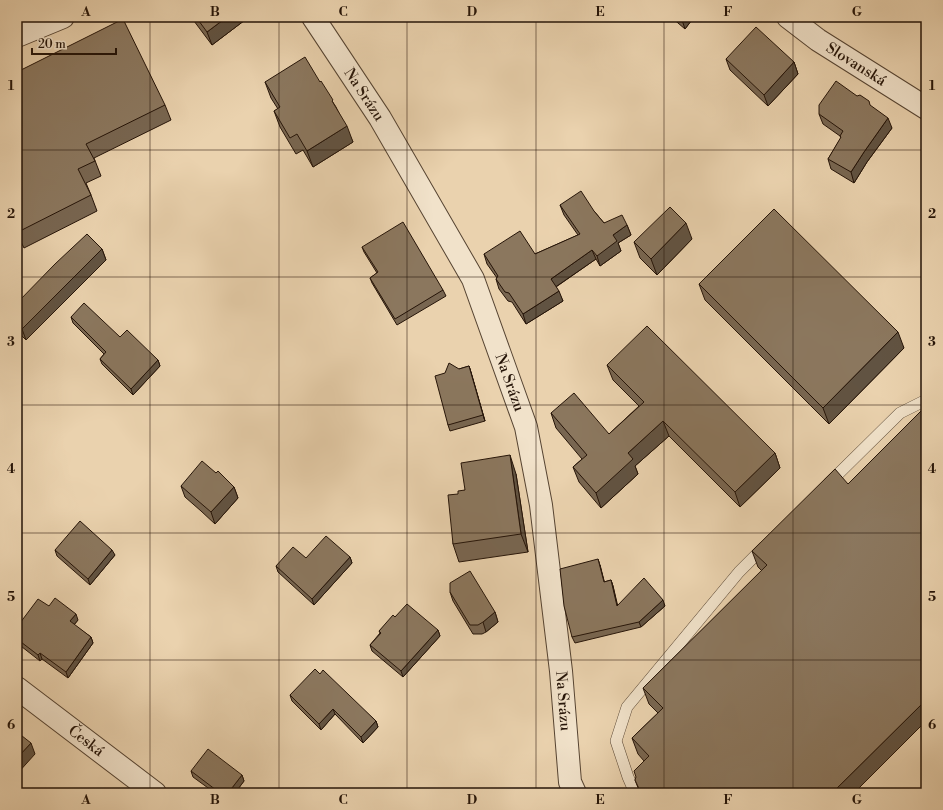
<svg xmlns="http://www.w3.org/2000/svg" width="943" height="810" viewBox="0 0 943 810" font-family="'Libre Bodoni',serif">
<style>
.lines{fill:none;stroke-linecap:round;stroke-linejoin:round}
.lane-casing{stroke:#564432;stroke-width:12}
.street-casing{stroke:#564432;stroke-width:24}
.lane{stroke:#f1e2ca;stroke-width:11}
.street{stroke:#f1e2ca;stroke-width:22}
.wall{fill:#786651;stroke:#251408}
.shaded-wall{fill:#615342;stroke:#251408}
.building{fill:#8b775e;stroke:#251408}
.grid{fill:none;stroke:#251408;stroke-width:1;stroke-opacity:0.55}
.labels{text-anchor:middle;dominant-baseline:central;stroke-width:3;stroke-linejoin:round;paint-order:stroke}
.street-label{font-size:15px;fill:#251408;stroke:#f1e2ca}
.neatline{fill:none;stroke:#251408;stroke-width:1.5}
.grid-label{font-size:13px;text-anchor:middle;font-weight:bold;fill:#251408}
</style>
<rect width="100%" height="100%" fill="#ead2ae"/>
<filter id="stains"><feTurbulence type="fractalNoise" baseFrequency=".005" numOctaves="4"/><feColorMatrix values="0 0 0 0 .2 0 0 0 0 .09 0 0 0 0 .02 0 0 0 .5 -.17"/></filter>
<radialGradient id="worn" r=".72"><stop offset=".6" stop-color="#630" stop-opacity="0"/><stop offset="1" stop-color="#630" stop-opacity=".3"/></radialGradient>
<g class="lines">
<defs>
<g id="lane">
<polyline points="829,483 900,413 926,400"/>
<polyline points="635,793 628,777 616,741 627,707 739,572 764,547"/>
</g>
<g id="street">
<path id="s1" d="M 313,17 L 380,118 L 473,279 L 526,427 L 541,505 L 561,671 L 570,782 L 575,793"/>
<path id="s2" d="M 788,17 L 818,40 L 926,108"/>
<polyline points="17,36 63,17"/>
<path id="s3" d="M 17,688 L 155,793"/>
</g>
</defs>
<use href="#lane" class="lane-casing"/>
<use href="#street" class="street-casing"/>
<use href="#lane" class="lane"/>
<use href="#street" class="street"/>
</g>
<g class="wall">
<polygon points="191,17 249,17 212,45"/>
<polygon points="671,17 694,17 685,29"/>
<polygon points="726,59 794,62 798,74 768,106 730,70"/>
<polygon points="17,72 165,105 171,120 94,158 101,176 86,183 91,195 97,211 24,248 17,234"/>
<polygon points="265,82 320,82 336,107 353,142 313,167 303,150 296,154 280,127 274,111 278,109 271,98"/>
<polygon points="870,106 892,128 867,162 854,183 831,169 828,159 841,138 840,136 823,124 819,114"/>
<polygon points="560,205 594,211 604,223 627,225 631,235 618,243 621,251 600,266 596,259 556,287 563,301 526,324 512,302 508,301 499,289 496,279 497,278 487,264 484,254 535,254 578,235 564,215"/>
<polygon points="692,239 657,275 640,258 634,242"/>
<polygon points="362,247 443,290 446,296 397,325 372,283 370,278 377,273 364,252"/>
<polygon points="102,249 106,260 26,340 17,331 17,303"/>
<polygon points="699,284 904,348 829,424 705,300"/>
<polygon points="71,317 120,337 158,360 160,366 133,395 102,364 100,359 104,354 73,323"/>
<polygon points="607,365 775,453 780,468 740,507 669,436 635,466 638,474 601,508 579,482 573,467 582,459 556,428 551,413 609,434 639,406 613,380"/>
<polygon points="469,366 485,421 450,431 448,425 459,369"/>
<polygon points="926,406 926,721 854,793 640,793 635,780 644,761 638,754 632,738 658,713 649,704 643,688 762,571 758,567 752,551 848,484"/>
<polygon points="216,473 234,487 238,498 215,524 201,511 185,497 181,486"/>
<polygon points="516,474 528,552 459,562 453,544 458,494 465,490"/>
<polygon points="55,550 115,555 90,585 57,556"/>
<polygon points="350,557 352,563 314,605 278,572 276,566 306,558"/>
<polygon points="600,565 604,582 611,580 613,586 617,605 665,606 641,627 575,643 572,637"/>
<polygon points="450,592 495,612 498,622 486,632 482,634 473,634 453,601"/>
<polygon points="49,606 78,620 74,625 91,637 93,643 68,678 42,659 40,661 17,643 17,627"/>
<polygon points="395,617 438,630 440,636 403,677 372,651 370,645 380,633 379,631"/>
<polygon points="320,674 376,721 378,727 363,743 335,714 321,730 292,701 290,695"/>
<polygon points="191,771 242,775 244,781 235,793 215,793 193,777"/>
</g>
<g class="shaded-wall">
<polygon points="227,17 249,17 212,45 207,32"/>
<polygon points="681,17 694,17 685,29"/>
<polygon points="794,62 798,74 768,106 764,95"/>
<polygon points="888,118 892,128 867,162 854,183 851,172 864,152"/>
<polygon points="347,126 353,142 313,167 307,151"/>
<polygon points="686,223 692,239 657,275 651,259"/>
<polygon points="627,225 631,235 618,243 621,251 600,266 597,256 613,235"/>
<polygon points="102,249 106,260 26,340 22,329"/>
<polygon points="592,250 596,259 554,288 551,279"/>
<polygon points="559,291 563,301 526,324 523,314"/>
<polygon points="898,332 904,348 829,424 823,408"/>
<polygon points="158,360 160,366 133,395 131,389"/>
<polygon points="469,366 471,372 485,421 483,415"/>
<polygon points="663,421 669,436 635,466 638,474 601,508 596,493 628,453"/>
<polygon points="775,453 780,468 740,507 735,492"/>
<polygon points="510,455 516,474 528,552 521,534"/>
<polygon points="234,487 238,498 215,524 211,512"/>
<polygon points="112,550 115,555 90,585 88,579"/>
<polygon points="350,557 352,563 314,605 312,599"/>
<polygon points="598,559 600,565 606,588 604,582"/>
<polygon points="611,580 613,586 619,611 617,606"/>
<polygon points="663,600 665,606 641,627 639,622"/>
<polygon points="495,612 498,622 486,632 483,622"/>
<polygon points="76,614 78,620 72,627 70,621"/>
<polygon points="438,630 440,636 403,677 401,671"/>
<polygon points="91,637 93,643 68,678 66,672"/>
<polygon points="40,653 42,659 40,661 38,655"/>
<polygon points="926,700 926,721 854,793 832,793"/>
<polygon points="333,709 335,714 321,730 319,724"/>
<polygon points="376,721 378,727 363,743 361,737"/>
<polygon points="31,743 35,754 17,774 17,758"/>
<polygon points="242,775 244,781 235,793 228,793"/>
</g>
<g class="building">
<polygon points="196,17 227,17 207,32"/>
<polygon points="123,19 165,105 86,144 95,161 78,169 91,195 18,232 17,230 17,72"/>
<polygon points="756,27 794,62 764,95 726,59"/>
<polygon points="305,57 320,82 321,81 333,100 332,101 347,126 307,151 297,134 290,138 274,111 280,107 265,82"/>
<polygon points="836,81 857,96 860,95 869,101 870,105 888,118 864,152 851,172 828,159 841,137 840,136 843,131 819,114 819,105"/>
<polygon points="581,191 594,211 604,223 622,215 627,225 613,235 617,241 597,256 592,250 551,279 559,291 523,314 509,293 505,292 496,279 498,276 484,254 520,231 535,254 580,234 560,205"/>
<polygon points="670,207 686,223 651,259 634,242"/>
<polygon points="774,209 898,332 823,408 699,284"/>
<polygon points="403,222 443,290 395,319 370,278 378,272 362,247"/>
<polygon points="87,234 102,249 22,329 17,324 17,303 55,264"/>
<polygon points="84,303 120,337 127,330 158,360 131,389 100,359 106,352 71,317"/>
<polygon points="647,326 775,453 735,492 663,421 628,453 633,459 596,493 573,467 587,455 551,413 574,393 609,434 644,402 607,365"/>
<polygon points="449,363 459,369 469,366 483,415 448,425 435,376 445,373"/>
<polygon points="926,406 926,700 832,793 687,793 685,791 680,793 641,793 635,780 636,777 634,771 649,756 632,738 663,708 643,688 767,565 752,551 835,469 848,484"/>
<polygon points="510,455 521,534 453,544 448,495 458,494 458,491 465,490 461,463"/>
<polygon points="202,461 216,473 218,471 234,487 211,512 197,500 181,486"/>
<polygon points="80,521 112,550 88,579 55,550"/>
<polygon points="326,536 350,557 312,599 276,566 293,547 306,558"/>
<polygon points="598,559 604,582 611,580 617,606 644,578 663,600 639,622 572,637 564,606 560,569"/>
<polygon points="470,571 495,612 483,622 478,625 470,625 450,592 450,583"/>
<polygon points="55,598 76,614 70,621 91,637 66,672 40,653 38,655 17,639 17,627 38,599 49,606"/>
<polygon points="407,604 438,630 401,671 370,645 381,633 379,631 393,615 395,617"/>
<polygon points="315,669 320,674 323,670 376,721 361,737 333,709 319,724 290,695"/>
<polygon points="17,732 31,743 17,758"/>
<polygon points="208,749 242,775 228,793 220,793 191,771"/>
</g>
<path class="grid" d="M 150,17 L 150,793M 279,17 L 279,793M 407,17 L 407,793M 536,17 L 536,793M 664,17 L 664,793M 793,17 L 793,793M 17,150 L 926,150M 17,277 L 926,277M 17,405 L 926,405M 17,533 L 926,533M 17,660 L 926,660"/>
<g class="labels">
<g class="street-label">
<text stroke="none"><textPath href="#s2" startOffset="83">Slovanská</textPath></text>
<text stroke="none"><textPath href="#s1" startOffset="93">Na Srázu</textPath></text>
<text stroke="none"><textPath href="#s1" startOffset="417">Na Srázu</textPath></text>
<text stroke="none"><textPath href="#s1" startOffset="741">Na Srázu</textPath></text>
<text stroke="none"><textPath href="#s3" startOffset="87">Česká</textPath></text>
</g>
</g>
<rect width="943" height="810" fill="none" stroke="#ead2ae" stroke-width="44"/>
<path d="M32 48v6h84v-6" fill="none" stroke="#251408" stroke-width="2"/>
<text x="38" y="48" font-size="12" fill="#251408" stroke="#f1e2ca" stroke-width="3" paint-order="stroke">20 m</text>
<rect x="22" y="22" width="899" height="766" class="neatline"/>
<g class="grid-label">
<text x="86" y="16">A</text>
<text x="215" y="16">B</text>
<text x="343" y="16">C</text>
<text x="472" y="16">D</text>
<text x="600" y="16">E</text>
<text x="728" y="16">F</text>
<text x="857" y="16">G</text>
<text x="11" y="90">1</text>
<text x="932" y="90">1</text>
<text x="11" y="218">2</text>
<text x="932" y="218">2</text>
<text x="11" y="346">3</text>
<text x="932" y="346">3</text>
<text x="11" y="473">4</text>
<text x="932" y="473">4</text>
<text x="11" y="601">5</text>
<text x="932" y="601">5</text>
<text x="11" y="729">6</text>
<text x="932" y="729">6</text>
<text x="86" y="804">A</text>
<text x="215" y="804">B</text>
<text x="343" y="804">C</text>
<text x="472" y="804">D</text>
<text x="600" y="804">E</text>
<text x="728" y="804">F</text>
<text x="857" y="804">G</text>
</g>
<rect width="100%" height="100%" filter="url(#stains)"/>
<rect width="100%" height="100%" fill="url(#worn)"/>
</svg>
